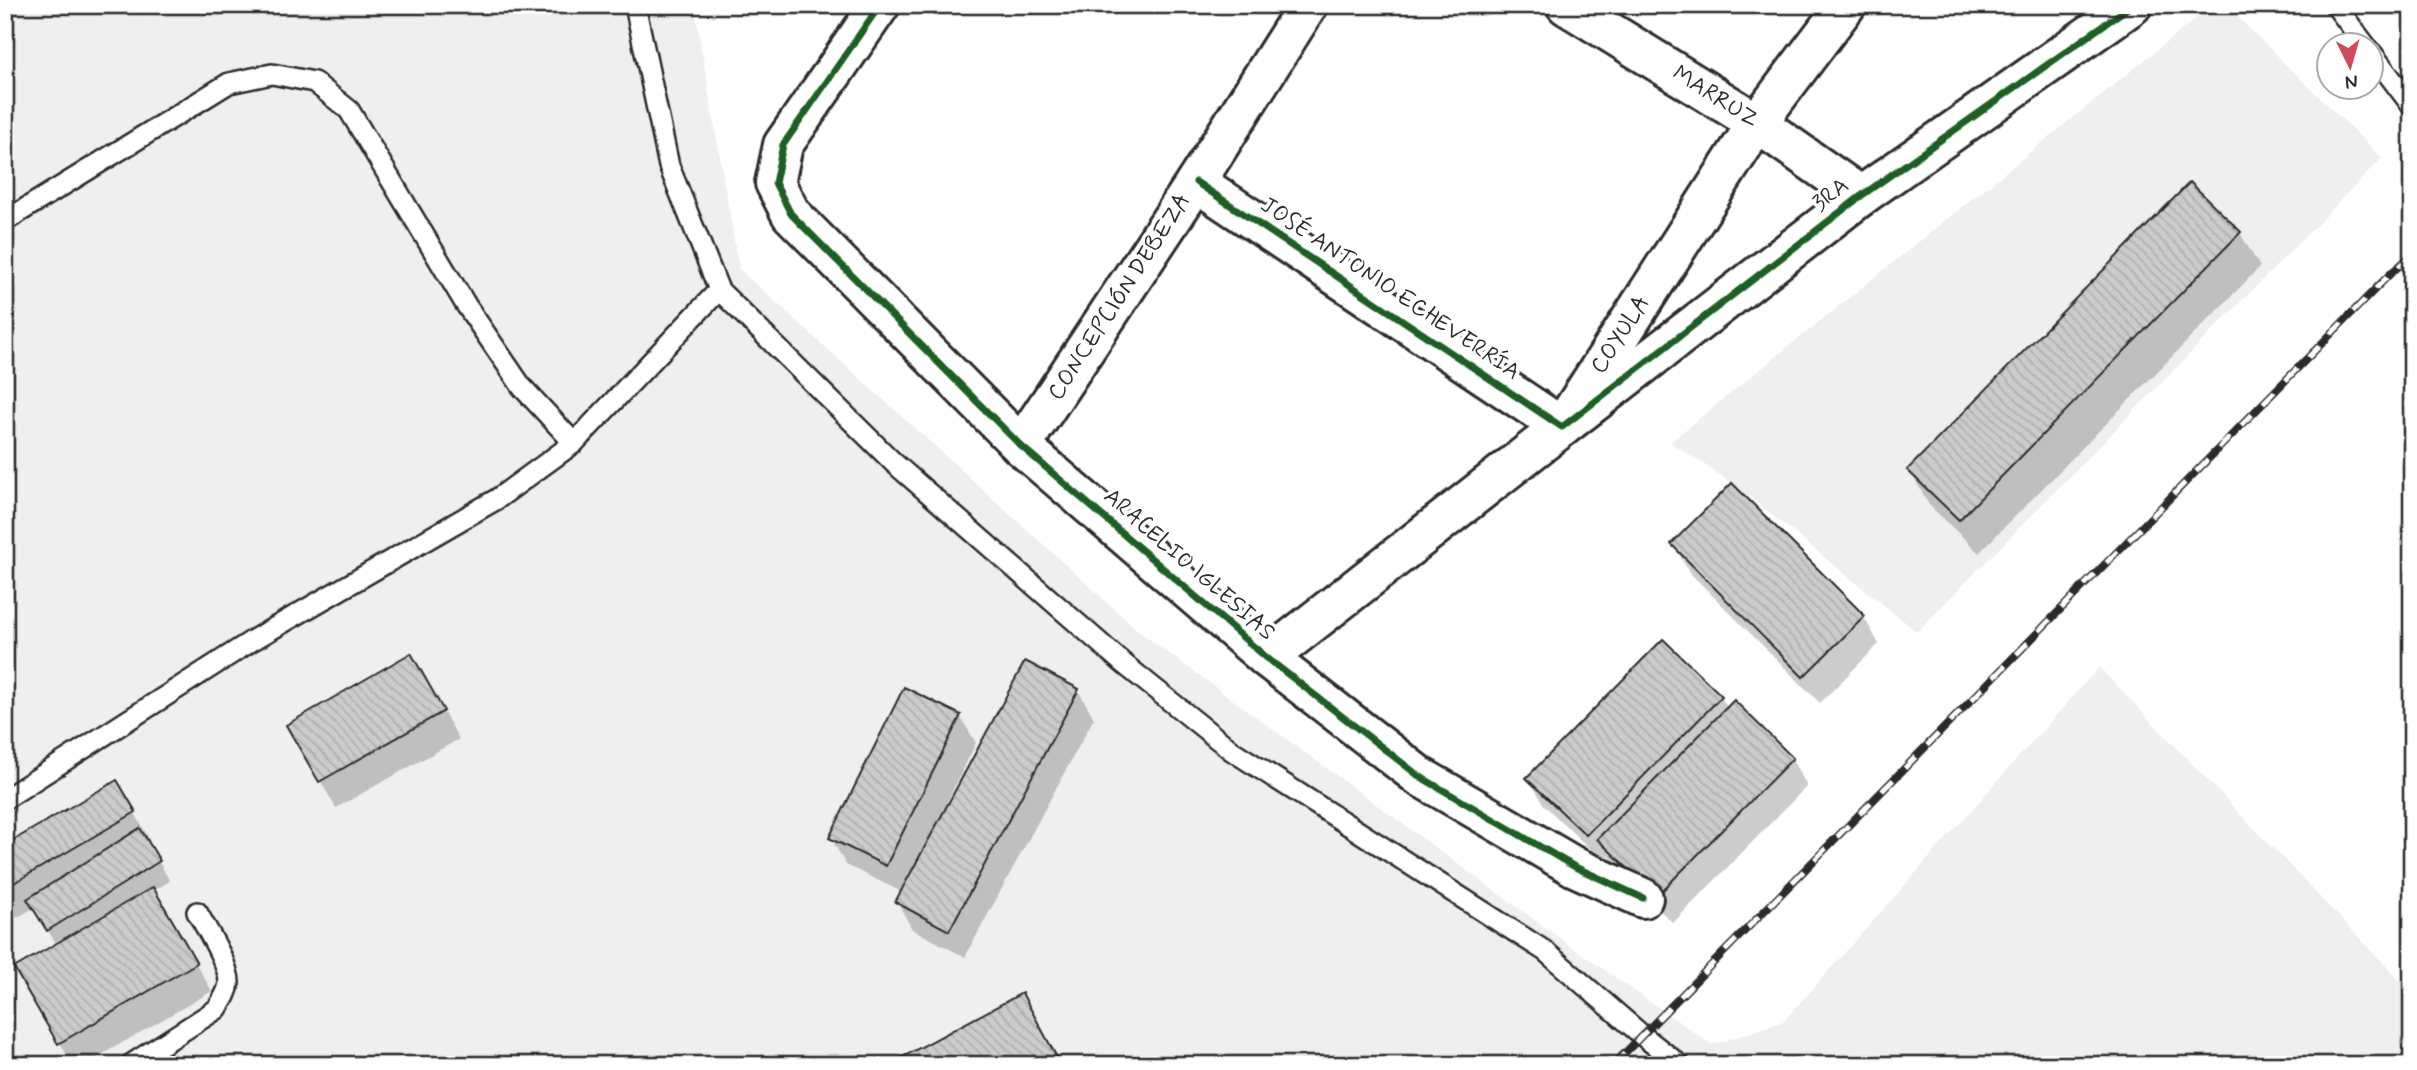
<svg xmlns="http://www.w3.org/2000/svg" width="2417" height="1070" viewBox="0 0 2417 1070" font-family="Mynerve,sans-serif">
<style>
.built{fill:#efefef}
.shadow{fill:#0003}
.building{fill:url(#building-back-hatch);stroke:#2b2b2b;stroke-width:2}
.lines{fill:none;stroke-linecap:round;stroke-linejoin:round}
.service-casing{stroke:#2b2b2b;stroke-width:24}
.minor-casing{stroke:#2b2b2b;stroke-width:44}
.service{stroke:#fff;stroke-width:19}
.minor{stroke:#fff;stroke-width:38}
.rail-casing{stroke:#2b2b2b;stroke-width:8}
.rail{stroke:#fff;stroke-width:5;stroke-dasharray:16;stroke-linecap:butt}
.cycleway-casing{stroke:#fff;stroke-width:11}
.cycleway{stroke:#1b5e20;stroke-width:7}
.labels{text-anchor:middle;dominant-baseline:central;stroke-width:7;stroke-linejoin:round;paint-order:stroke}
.street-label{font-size:23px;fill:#2b2b2b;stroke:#fff}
</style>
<defs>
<pattern id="building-back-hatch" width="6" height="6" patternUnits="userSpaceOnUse" patternTransform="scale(1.75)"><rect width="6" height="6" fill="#cbcbcb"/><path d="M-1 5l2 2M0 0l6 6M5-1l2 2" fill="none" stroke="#aeaeae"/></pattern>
</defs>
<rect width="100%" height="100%" fill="#fff"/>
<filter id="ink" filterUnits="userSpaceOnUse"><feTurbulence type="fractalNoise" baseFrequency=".0143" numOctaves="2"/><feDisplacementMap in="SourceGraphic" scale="14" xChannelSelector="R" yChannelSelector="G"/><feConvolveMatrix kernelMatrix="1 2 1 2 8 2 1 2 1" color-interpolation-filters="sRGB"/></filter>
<g filter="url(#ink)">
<g class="built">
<polygon points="5,5 694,5 739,269 1141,633 1576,950 1712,1045 1784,1021 2099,667 2412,993 2412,1065 5,1065"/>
<polygon points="2213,5 2225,5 2382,158 1917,632 1732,483 1670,442"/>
</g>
<g class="shadow">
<polygon points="2240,233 2260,267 1979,553 1929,505 1910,470"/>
<polygon points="1673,544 1864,617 1879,644 1820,703 1689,572"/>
<polygon points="1663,641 1721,697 1728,709 1792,759 1807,786 1673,923 1615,866 1609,855 1602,861 1544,805 1529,778"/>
<polygon points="411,655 459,739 336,808 288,725"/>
<polygon points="1078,690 1094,718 965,957 912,929 897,902 902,892 846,865 831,838 960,716 976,743 947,802 950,803"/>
<polygon points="117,782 150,840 147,842 170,881 153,891 212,991 84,1065 73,1065 16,969 57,945 34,908 5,924 5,847"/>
</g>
<g class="building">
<polygon points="2190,182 2241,232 1959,520 1907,470"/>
<polygon points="1732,483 1865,616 1803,677 1671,544"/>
<polygon points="1663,639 1722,696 1586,835 1526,778"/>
<polygon points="411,653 444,711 319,782 286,725"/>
<polygon points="1025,661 1079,689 949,931 895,902"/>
<polygon points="904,687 961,715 886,866 829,838"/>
<polygon points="1734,700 1793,758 1657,896 1597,839"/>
<polygon points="117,780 136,812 5,888 5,845"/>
<polygon points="140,828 160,861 47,931 27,899"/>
<polygon points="153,887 197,963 58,1044 14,968"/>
<polygon points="1022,993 1061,1065 895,1065 893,1062"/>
</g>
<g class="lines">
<defs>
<g id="service">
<polyline points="635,5 669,166 719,290 894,463 1124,664 1231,750 1545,951 1643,1036 1680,1065"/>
<polyline points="2335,5 2366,46"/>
<polyline points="2372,53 2412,106"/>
<polyline points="5,221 229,83 272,74 314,82 349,110 466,305 522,387 574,443"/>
<polyline points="5,799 253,640 497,499 574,443 719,290"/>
<path d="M 130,1065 L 217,1009 C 222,1001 228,993 229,983 C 230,966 206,928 197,912"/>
</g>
<g id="minor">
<polyline points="880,5 783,145 775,183 791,214 1021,446 1267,658 1419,776 1575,867 1643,898"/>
<polyline points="1566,5 1757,123 1861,196"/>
<polyline points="1196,182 1562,427 1861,196 2132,5"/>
<polyline points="1021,446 1196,182 1308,5"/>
<polyline points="1267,658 1562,427 1757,123 1846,5"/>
</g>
</defs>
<use href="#service" class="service-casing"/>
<use href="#minor" class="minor-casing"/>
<use href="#service" class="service"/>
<use href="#minor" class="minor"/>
<defs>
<polyline id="rail" points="1613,1065 2390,274 2412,255"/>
</defs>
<use href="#rail" class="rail-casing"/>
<use href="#rail" class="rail"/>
<defs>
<g id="cycleway">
<polyline points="880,5 783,145 775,183 791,214 1021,446 1267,658 1419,776 1575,867 1643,898"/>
<polyline points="1196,182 1562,427 1861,196 2132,5"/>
</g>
</defs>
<use href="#cycleway" class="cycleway-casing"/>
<use href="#cycleway" class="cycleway"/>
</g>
</g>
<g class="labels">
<g class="street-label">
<text transform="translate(1715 97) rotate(32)">MARRUZ</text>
<text transform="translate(1831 195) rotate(-38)">3RA</text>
<text transform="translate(1390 289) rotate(34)">JOSÉ ANTONIO ECHEVERRÍA</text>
<text transform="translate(1120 297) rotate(-57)">CONCEPCIÓN DEBEZA</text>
<text transform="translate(1621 335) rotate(-57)">COYULA</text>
<text transform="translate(1189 565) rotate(41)">ARACELIO IGLESIAS</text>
</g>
</g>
<rect width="2417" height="1070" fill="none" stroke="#fff" stroke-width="28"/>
<rect x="14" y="14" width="2389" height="1042" fill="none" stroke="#2b2b2b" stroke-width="2.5" filter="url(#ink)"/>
<g transform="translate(2350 66) rotate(175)"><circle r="33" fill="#ffffff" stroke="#aaaaaa" stroke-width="2"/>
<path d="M0-5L12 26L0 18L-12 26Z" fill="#d1495b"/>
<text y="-10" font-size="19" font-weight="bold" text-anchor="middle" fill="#2b2b2b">N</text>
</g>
</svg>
